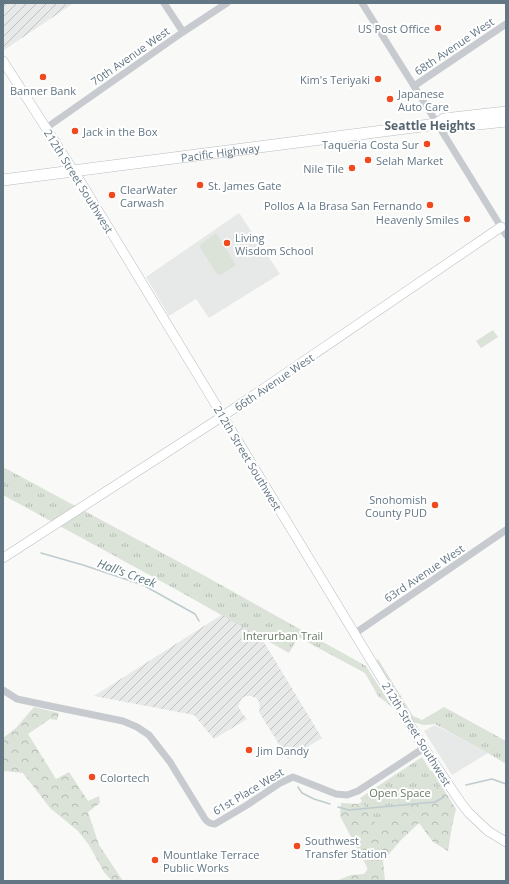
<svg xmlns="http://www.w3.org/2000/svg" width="509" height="884" viewBox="0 0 509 884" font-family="'Open Sans',sans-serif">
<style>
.built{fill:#e7e8e8}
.industrial{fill:url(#industrial-furrows)}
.forest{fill:url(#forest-crowns)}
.park{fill:url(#park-tufts)}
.pitch{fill:#dbe2d8}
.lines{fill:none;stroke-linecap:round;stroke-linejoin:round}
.stream{stroke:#becbcf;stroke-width:1.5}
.major-casing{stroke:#b7bdc1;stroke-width:10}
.highway-casing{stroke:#b9bdc0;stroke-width:12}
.minor{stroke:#c7cbcf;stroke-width:7}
.major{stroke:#fff;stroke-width:9}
.highway{stroke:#fff;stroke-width:11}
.poi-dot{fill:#f04920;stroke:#fff;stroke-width:1.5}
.labels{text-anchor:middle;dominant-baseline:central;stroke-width:4;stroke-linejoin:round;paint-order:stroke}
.poi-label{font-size:11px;fill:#627684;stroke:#fff;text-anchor:start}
.street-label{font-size:11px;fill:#627684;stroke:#fff}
.park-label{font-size:11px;fill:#677b62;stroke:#fff}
.neighbourhood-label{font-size:12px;font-weight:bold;fill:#55646f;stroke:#fff}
.water-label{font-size:12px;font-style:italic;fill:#5d767e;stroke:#fff}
</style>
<defs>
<pattern id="industrial-furrows" width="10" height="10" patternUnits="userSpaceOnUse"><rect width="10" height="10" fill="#e7e8e8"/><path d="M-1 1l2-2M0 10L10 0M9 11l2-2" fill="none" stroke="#bfc1c2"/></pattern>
<pattern id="forest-crowns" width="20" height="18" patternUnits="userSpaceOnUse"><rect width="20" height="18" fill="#dbe2d8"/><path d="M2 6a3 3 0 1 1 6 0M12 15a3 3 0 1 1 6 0" fill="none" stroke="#b5bcb5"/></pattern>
<pattern id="park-tufts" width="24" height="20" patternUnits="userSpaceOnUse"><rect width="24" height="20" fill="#dbe2d8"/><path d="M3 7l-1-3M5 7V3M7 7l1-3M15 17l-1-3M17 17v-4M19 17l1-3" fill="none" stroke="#b5bcb5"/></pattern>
</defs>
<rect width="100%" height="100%" fill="#f9f9f7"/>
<g class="built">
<polygon points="239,213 280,274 209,318 196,299 169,316 146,277"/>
<polygon points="435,725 462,739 488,753 452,775 424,731"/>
</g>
<g class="industrial">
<polygon points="3,3 74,3 4,50 3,48"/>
<polygon points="223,614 259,634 322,738 288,759 259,712 260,707 259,702 256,698 251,696 246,696 242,698 238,706 242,713 247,719 214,739 194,715 94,696"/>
</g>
<g class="forest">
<polygon points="34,707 59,713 57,720 50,719 28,734 56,779 69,772 88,801 99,796 100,803 88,812 99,845 123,881 112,881 104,872 89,845 78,831 50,808 23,773 5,771 3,772 3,738 16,728"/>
<polygon points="432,771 456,809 452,826 448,851 433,842 419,823 401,840 383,861 385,881 336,881 351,875 364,874 368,869 340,816 341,803 358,804 386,786"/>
</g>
<g class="park">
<polygon points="3,467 205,576 366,666 392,707 378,696 365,673 298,637 289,653 177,590 3,495"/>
<polygon points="378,659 413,716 422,720 444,707 506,741 506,764 488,753 435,724 424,725 413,722 376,661"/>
<polygon points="422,757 440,786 378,827 360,798"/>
</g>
<g class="pitch">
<polygon points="216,233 236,265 220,275 217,274 200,247 201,244"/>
<polygon points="493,330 498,337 481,348 476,341"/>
</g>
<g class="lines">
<g class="stream">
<polyline points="41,553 83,565 143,585 195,614 199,621"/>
<polyline points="466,785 492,779 506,784"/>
<polyline points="298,787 302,793 314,799 330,804"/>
<polyline points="338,807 349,810 435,802 444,797"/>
</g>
<defs>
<g id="major">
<polyline points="3,61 82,184 424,748 461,803 469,813 488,831 506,842"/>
<polyline points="3,558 223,416 501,227"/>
</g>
<g id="highway">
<polyline points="437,124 444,119 506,112"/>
<path id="s1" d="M 3,180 L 437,124 L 450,127 L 506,121"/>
</g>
</defs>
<use href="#major" class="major-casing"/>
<use href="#highway" class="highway-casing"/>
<g class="minor">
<polyline points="164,3 183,32"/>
<polyline points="362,3 414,86 506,235"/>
<polyline points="414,86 506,24"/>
<polyline points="46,128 183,32 227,3"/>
<polyline points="354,634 506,530"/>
<path d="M 3,690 L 17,699 L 50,706 L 123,721 L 137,727 L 149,735 L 170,762 L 205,819 C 208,823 211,824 215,824 L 247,805 L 280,783 L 293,777 L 336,794 L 347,795 L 358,791 L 424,748"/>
</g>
<use href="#major" class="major"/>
<use href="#highway" class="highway"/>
</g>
<g class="poi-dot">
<circle cx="438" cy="28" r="4"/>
<circle cx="43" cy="77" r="4"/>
<circle cx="378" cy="79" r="4"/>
<circle cx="390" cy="99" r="4"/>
<circle cx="75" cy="131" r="4"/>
<circle cx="427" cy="144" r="4"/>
<circle cx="368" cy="160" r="4"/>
<circle cx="352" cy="168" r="4"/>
<circle cx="200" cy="185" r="4"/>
<circle cx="112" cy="195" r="4"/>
<circle cx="430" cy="205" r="4"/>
<circle cx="467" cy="219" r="4"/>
<circle cx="227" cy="243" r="4"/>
<circle cx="435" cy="505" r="4"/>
<circle cx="249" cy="750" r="4"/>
<circle cx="92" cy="777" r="4"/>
<circle cx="297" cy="846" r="4"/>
<circle cx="155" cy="860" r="4"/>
</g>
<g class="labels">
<g class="poi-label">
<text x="430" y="28" text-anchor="end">US Post Office</text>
<text x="370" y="79" text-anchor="end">Kim's Teriyaki</text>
<text x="43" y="90" text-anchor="middle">Banner Bank</text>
<text x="398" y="93">Japanese<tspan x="398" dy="13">Auto Care</tspan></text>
<text x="83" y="131">Jack in the Box</text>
<text x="419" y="144" text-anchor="end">Taqueria Costa Sur</text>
<text x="376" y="160">Selah Market</text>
<text x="344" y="168" text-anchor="end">Nile Tile</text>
<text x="208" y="185">St. James Gate</text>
<text x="120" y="189">ClearWater<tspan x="120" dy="13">Carwash</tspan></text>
<text x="422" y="205" text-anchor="end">Pollos A la Brasa San Fernando</text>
<text x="459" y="219" text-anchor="end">Heavenly Smiles</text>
<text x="235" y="237">Living<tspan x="235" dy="13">Wisdom School</tspan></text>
<text x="427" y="499" text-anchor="end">Snohomish<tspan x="427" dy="13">County PUD</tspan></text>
<text x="257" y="750">Jim Dandy</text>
<text x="100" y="777">Colortech</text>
<text x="305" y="840">Southwest<tspan x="305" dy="13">Transfer Station</tspan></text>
<text x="163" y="854">Mountlake Terrace<tspan x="163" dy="13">Public Works</tspan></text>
</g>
<g class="street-label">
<text transform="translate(454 46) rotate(-34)">68th Avenue West</text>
<text transform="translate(130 56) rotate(-35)">70th Avenue West</text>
<text stroke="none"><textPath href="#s1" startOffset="219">Pacific Highway</textPath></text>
<text transform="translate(79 181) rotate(58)">212th Street Southwest</text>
<text transform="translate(274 382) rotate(-34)">66th Avenue West</text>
<text transform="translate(248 458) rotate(59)">212th Street Southwest</text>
<text transform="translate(424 573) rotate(-34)">63rd Avenue West</text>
<text transform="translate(417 734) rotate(58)">212th Street Southwest</text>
<text transform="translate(248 791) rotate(-31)">61st Place West</text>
</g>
<g class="park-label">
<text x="283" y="635">Interurban Trail</text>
<text x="400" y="792">Open Space</text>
</g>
<g class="neighbourhood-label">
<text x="430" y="125">Seattle Heights</text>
</g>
<g class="water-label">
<text transform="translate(127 573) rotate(20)">Hall's Creek</text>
</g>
</g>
<rect width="509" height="884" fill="none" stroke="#627684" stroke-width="8"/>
</svg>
